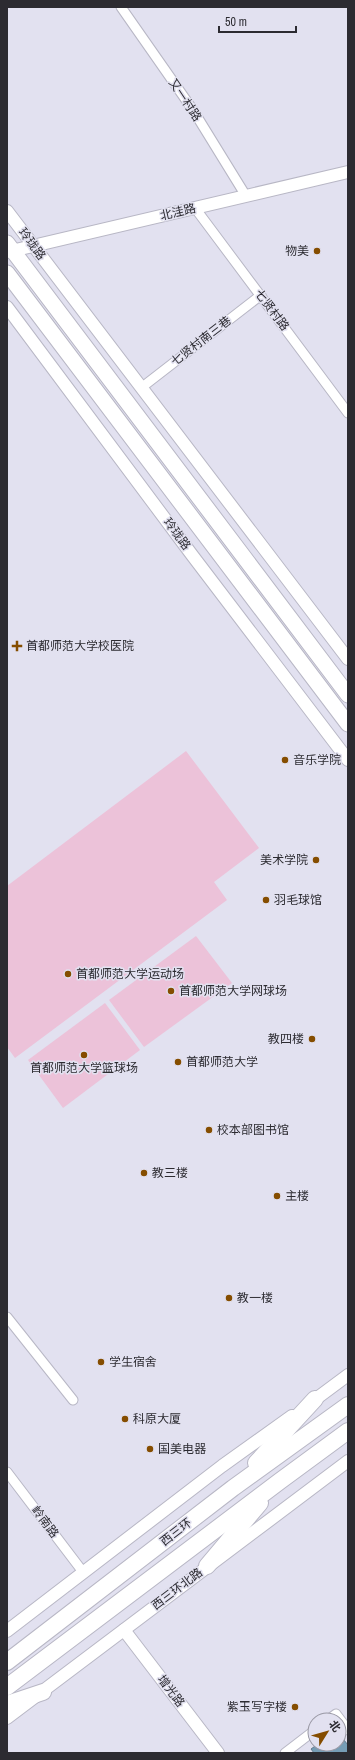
<svg xmlns="http://www.w3.org/2000/svg" width="355" height="1760" viewBox="0 0 355 1760" font-family="'Archivo Narrow','Noto Sans SC',sans-serif">
<style>
.green{fill:#ecc2d9}
.water{fill:#769db6;stroke:#607b8e}
.lines{fill:none;stroke-linecap:round;stroke-linejoin:round}
.minor-casing{stroke:#b8b7c5;stroke-width:11}
.tertiary-casing{stroke:#b8b7c5;stroke-width:14}
.primary-casing{stroke:#b8b7c5;stroke-width:17}
.trunk-casing{stroke:#b8b7c5;stroke-width:18}
.minor{stroke:#fff;stroke-width:9}
.tertiary{stroke:#fff;stroke-width:12}
.primary{stroke:#fff;stroke-width:15}
.trunk{stroke:#fff;stroke-width:16}
.poi-dot{fill:#854d00;stroke:#e2e1f0;stroke-width:1.5}
.labels{text-anchor:middle;dominant-baseline:central;stroke-width:3;stroke-linejoin:round;paint-order:stroke}
.street-label{font-size:12px;fill:#2c2b31;stroke:#e2e1f0}
.poi-label{font-size:12px;fill:#2c2b31;stroke:#e2e1f0;text-anchor:start}
</style>
<rect width="100%" height="100%" fill="#e2e1f0"/>
<g class="green">
<polygon points="186,751 259,848 214,882 227,900 15,1058 7,1047 7,886"/>
<polygon points="196,936 232,983 144,1047 109,1000"/>
<polygon points="105,1003 140,1050 63,1108 28,1060"/>
</g>
<polygon class="water" points="339,1734 348,1745 348,1753 314,1753 311,1749 318,1744 339,1744"/>
<g class="lines">
<defs>
<g id="minor">
<polyline points="121,7 193,110 246,196"/>
<polyline points="195,208 348,413"/>
<polyline points="141,388 261,295"/>
<polyline points="7,1317 73,1400"/>
<polyline points="7,1472 83,1572"/>
<polyline points="328,1720 336,1714 348,1730"/>
<polyline points="285,1753 315,1730"/>
</g>
<g id="tertiary">
<polyline points="7,211 348,659"/>
<polyline points="7,252 348,172"/>
<polyline points="7,307 192,555 348,760"/>
<polyline points="309,1404 348,1375"/>
<polyline points="124,1630 218,1753"/>
<polyline points="7,1631 222,1466 292,1416"/>
<polyline points="7,1718 348,1461"/>
</g>
<g id="primary">
<polyline points="7,243 348,695"/>
<polyline points="7,273 348,724"/>
</g>
<g id="trunk">
<polyline points="256,1463 315,1399"/>
<polyline points="207,1566 260,1503"/>
<polyline points="7,1662 233,1488 348,1405"/>
<polyline points="7,1687 280,1481 348,1431"/>
<polyline points="7,1704 43,1692"/>
</g>
</defs>
<use href="#minor" class="minor-casing"/>
<use href="#tertiary" class="tertiary-casing"/>
<use href="#primary" class="primary-casing"/>
<use href="#trunk" class="trunk-casing"/>
<use href="#minor" class="minor"/>
<use href="#tertiary" class="tertiary"/>
<use href="#primary" class="primary"/>
<use href="#trunk" class="trunk"/>
</g>
<g class="poi-dot">
<circle cx="317" cy="251" r="4"/>
<path d="M15 640h4v4h4v4h-4v4h-4v-4h-4v-4h4z"/>
<circle cx="285" cy="760" r="4"/>
<circle cx="316" cy="860" r="4"/>
<circle cx="266" cy="900" r="4"/>
<circle cx="68" cy="974" r="4"/>
<circle cx="171" cy="991" r="4"/>
<circle cx="312" cy="1039" r="4"/>
<circle cx="84" cy="1055" r="4"/>
<circle cx="178" cy="1062" r="4"/>
<circle cx="209" cy="1130" r="4"/>
<circle cx="144" cy="1173" r="4"/>
<circle cx="277" cy="1196" r="4"/>
<circle cx="229" cy="1298" r="4"/>
<circle cx="101" cy="1362" r="4"/>
<circle cx="125" cy="1419" r="4"/>
<circle cx="150" cy="1449" r="4"/>
<circle cx="295" cy="1707" r="4"/>
</g>
<g class="labels">
<g class="street-label">
<text transform="translate(185 100) rotate(56)">又一村路</text>
<text transform="translate(178 212) rotate(-13)">北洼路</text>
<text transform="translate(32 244) rotate(53)">玲珑路</text>
<text transform="translate(272 310) rotate(53)">七贤村路</text>
<text transform="translate(201 341) rotate(-38)">七贤村南三巷</text>
<text transform="translate(177 534) rotate(53)">玲珑路</text>
<text transform="translate(45 1522) rotate(53)">岭南路</text>
<text transform="translate(176 1532) rotate(-38)">西三环</text>
<text transform="translate(177 1589) rotate(-37)">西三环北路</text>
<text transform="translate(171 1691) rotate(53)">增光路</text>
</g>
<g class="poi-label">
<text x="309" y="251" text-anchor="end">物美</text>
<text x="26" y="646">首都师范大学校医院</text>
<text x="293" y="760">音乐学院</text>
<text x="308" y="860" text-anchor="end">美术学院</text>
<text x="274" y="900">羽毛球馆</text>
<text x="76" y="974">首都师范大学运动场</text>
<text x="179" y="991">首都师范大学网球场</text>
<text x="304" y="1039" text-anchor="end">教四楼</text>
<text x="186" y="1062">首都师范大学</text>
<text x="84" y="1068" text-anchor="middle">首都师范大学篮球场</text>
<text x="217" y="1130">校本部图书馆</text>
<text x="152" y="1173">教三楼</text>
<text x="285" y="1196">主楼</text>
<text x="237" y="1298">教一楼</text>
<text x="109" y="1362">学生宿舍</text>
<text x="133" y="1419">科原大厦</text>
<text x="158" y="1449">国美电器</text>
<text x="287" y="1707" text-anchor="end">紫玉写字楼</text>
</g>
</g>
<rect width="355" height="1760" fill="none" stroke="#2c2b31" stroke-width="16"/>
<g transform="translate(327 1732) rotate(53)"><circle r="19" fill="#e2e1f0" stroke="#9998a4"/>
<path d="M0-3L7 15L0 10L-7 15Z" fill="#854d00"/>
<text y="-6" font-size="11" font-weight="bold" text-anchor="middle" fill="#2c2b31">北</text>
</g>
<path d="M219 26v6h77v-6" fill="none" stroke="#2c2b31" stroke-width="2"/>
<text x="225" y="26" font-size="12" fill="#2c2b31" stroke="#e2e1f0" stroke-width="3" paint-order="stroke">50 m</text>
</svg>
